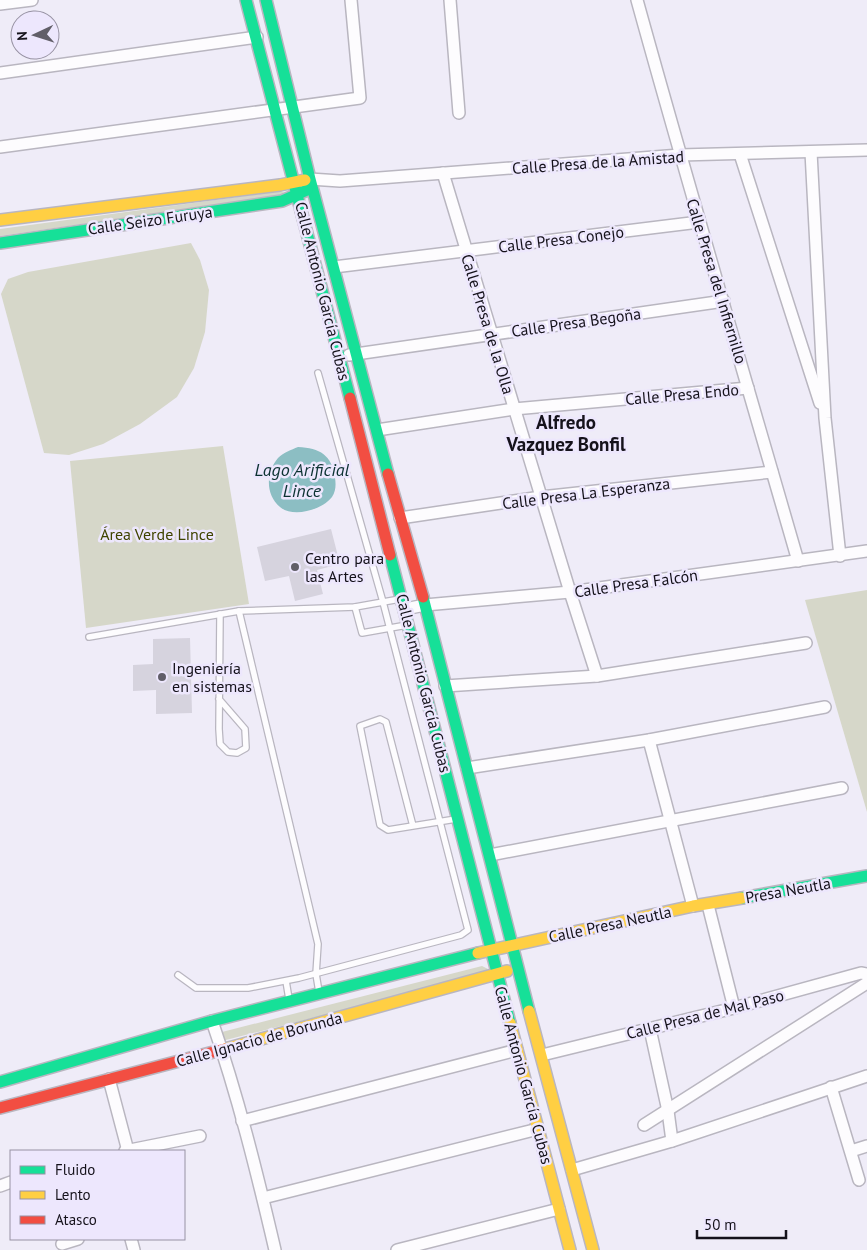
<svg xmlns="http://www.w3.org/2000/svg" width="867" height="1250" viewBox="0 0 867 1250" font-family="'PT Sans',sans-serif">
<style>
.green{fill:#d6d7c9}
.water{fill:#8cbec3}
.building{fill:#d6d3de}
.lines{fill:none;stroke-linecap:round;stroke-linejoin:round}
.lane-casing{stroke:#b9b6c0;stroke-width:8}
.street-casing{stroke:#b9b6c0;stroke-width:14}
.fast-casing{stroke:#b9b6c0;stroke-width:14}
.slow-casing{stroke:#b9b6c0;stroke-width:14}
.jam-casing{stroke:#b9b6c0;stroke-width:14}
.lane{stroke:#fdfcfe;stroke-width:5.5}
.street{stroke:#fdfcfe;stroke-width:11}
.fast{stroke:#16e098;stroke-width:11}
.slow{stroke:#ffcf43;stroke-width:11}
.jam{stroke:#f24e42;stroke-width:11}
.poi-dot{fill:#615e68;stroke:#ede7fd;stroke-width:2}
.labels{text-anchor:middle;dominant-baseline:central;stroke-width:5;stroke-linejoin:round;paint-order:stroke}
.street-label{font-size:16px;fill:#15121b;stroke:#ede7fd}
.park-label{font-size:16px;fill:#404400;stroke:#ede7fd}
.poi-label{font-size:16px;fill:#15121b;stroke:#ede7fd;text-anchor:start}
.water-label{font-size:18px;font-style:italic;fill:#0c3232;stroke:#ede7fd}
.quarter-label{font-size:19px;font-weight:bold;fill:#15121b;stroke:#ede7fd}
</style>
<rect width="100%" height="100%" fill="#efecf8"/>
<g class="green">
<polygon points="281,191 286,194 0,236 0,229"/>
<polygon points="191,243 200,260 209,290 205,332 194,368 177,397 140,424 103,444 69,455 44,453 1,294 8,279 28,272"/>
<polygon points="223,446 249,604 86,628 70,461"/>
<polygon points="867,590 867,812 805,600"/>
<polygon points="482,966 488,969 482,975 222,1041 218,1034 222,1032"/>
</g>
<path class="water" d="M 298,447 C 320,448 332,455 335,478 C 336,484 336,491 332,497 C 322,510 293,518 280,507 C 265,494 266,472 278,458 C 284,452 291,450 298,447 Z"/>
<g class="building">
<polygon points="331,529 340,564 317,570 323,594 295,601 289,576 265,581 257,547"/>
<polygon points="190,638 192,713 156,714 156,690 133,691 133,665 153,664 153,639"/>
</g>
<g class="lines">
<defs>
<g id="lane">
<polyline points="355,607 362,633 407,625"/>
<polyline points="239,611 318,944 316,974 319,992"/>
<polyline points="89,637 239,611 355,607 400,599"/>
<polyline points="219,699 245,729 246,748 237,753 228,752 220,744 219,729 220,614"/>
<polyline points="413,826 386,722 380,719 360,726 380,825 388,830 456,819"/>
<polyline points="178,975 196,988 248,988 299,978 461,935 468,930 383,602 318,373"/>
<polyline points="286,981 289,999"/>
</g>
<g id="street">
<polyline points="450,0 459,113"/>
<path d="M 637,0 C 689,188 744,374 798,561"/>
<polyline points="0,4 32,0"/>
<polyline points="0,73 257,37"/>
<polyline points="0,147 360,98 351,0"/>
<polyline points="811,152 825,418 840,556"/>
<polyline points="740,154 820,403"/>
<polyline points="443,173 570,592 597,676"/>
<polyline points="310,179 340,181 680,155 867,150"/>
<polyline points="334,267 699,222"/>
<polyline points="349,355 724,301"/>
<polyline points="377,430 514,409 748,388"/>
<polyline points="400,518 541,497 772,472"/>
<polyline points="405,609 425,605 570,592 867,551"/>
<polyline points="445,686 597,676 806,643"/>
<polyline points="649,740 693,906"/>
<polyline points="467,768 649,740 825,707"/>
<polyline points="490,855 842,788"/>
<polyline points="708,905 734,1008"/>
<path d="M 212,1021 C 238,1096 257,1173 275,1250"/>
<polyline points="650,1029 668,1111 672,1141"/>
<polyline points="542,1055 734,1008 861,973 867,974"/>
<polyline points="109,1079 128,1151"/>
<polyline points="831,1087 859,1180"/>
<polyline points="242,1121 517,1050"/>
<polyline points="644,1125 867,983"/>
<polyline points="125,1151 200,1136"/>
<polyline points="851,1151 867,1146"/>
<polyline points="572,1170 672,1141 867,1076"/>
<polyline points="0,1186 11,1182"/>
<polyline points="263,1198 538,1129"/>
<polyline points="131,1239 134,1250"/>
<polyline points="62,1244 78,1239"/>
<polyline points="397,1250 559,1209"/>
</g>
<g id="fast">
<polyline points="246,0 350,398"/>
<polyline points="266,0 310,179 388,474"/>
<polyline points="0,243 282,201 307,190"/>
<polyline points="390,555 510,1023"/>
<polyline points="423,597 529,1011"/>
<polyline points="742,898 867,876"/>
<polyline points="0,1082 212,1021 478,953"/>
</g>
<g id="slow">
<polyline points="0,220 280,185 305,180"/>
<polyline points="478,953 693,906 742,898"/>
<polyline points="529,1011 593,1250"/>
<polyline points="510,1023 570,1250"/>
<polyline points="225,1049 507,971"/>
</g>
<g id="jam">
<polyline points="350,398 390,555"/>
<polyline points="388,474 423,597"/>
<polyline points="0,1108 225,1049"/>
</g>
</defs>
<use href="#lane" class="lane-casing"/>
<use href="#street" class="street-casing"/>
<use href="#fast" class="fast-casing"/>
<use href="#slow" class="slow-casing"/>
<use href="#jam" class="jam-casing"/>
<use href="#lane" class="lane"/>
<use href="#street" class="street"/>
<use href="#fast" class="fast"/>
<use href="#slow" class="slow"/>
<use href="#jam" class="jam"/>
</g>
<g class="poi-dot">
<circle cx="295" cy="567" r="5"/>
<circle cx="162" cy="677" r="5"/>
</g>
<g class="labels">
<g class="street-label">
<text transform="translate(598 162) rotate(-4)">Calle Presa de la Amistad</text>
<text transform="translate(150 220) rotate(-8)">Calle Seizo Furuya</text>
<text transform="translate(561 239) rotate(-7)">Calle Presa Conejo</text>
<text transform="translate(717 281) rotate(73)">Calle Presa del Infiernillo</text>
<text transform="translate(323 291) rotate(76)">Calle Antonio García Cubas</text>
<text transform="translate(576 322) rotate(-8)">Calle Presa Begoña</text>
<text transform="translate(488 324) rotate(73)">Calle Presa de la Olla</text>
<text transform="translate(682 394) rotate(-5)">Calle Presa Endo</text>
<text transform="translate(586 493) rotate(-7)">Calle Presa La Esperanza</text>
<text transform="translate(636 583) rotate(-8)">Calle Presa Falcón</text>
<text transform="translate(424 683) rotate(76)">Calle Antonio García Cubas</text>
<text transform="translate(788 890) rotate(-10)">Presa Neutla</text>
<text transform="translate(610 924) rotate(-12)">Calle Presa Neutla</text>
<text transform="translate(705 1014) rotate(-14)">Calle Presa de Mal Paso</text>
<text transform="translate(259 1039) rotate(-15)">Calle Ignacio de Borunda</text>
<text transform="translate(524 1075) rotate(75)">Calle Antonio García Cubas</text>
</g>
<g class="park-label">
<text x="157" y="534">Área Verde Lince</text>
</g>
<g class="poi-label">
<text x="305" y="558">Centro para<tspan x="305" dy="18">las Artes</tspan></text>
<text x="172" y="668">Ingeniería<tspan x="172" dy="18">en sistemas</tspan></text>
</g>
<g class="water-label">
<text x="302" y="469">Lago Arificial<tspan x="302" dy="21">Lince</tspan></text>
</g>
<g class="quarter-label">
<text x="566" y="422">Alfredo<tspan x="566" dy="22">Vazquez Bonfil</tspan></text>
</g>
</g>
<rect x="10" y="1150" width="175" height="90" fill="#ede7fd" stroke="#9792a3"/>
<rect x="20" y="1166" width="25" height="8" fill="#16e098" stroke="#9792a3"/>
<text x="55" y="1175" font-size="15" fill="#15121b">Fluido</text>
<rect x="20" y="1191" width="25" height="8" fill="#ffcf43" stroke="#9792a3"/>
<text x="55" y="1200" font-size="15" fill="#15121b">Lento</text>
<rect x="20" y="1216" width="25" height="8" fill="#f24e42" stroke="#9792a3"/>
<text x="55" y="1225" font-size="15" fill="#15121b">Atasco</text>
<g transform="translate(35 35) rotate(266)"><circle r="24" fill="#ede7fd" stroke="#9792a3"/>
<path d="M0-4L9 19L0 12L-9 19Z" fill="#615e68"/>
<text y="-8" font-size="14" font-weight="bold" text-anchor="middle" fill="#15121b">N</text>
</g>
<path d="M697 1230v8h89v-8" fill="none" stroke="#15121b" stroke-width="2.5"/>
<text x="704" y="1230" font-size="15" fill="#15121b" stroke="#ede7fd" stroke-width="4" paint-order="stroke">50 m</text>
</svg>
